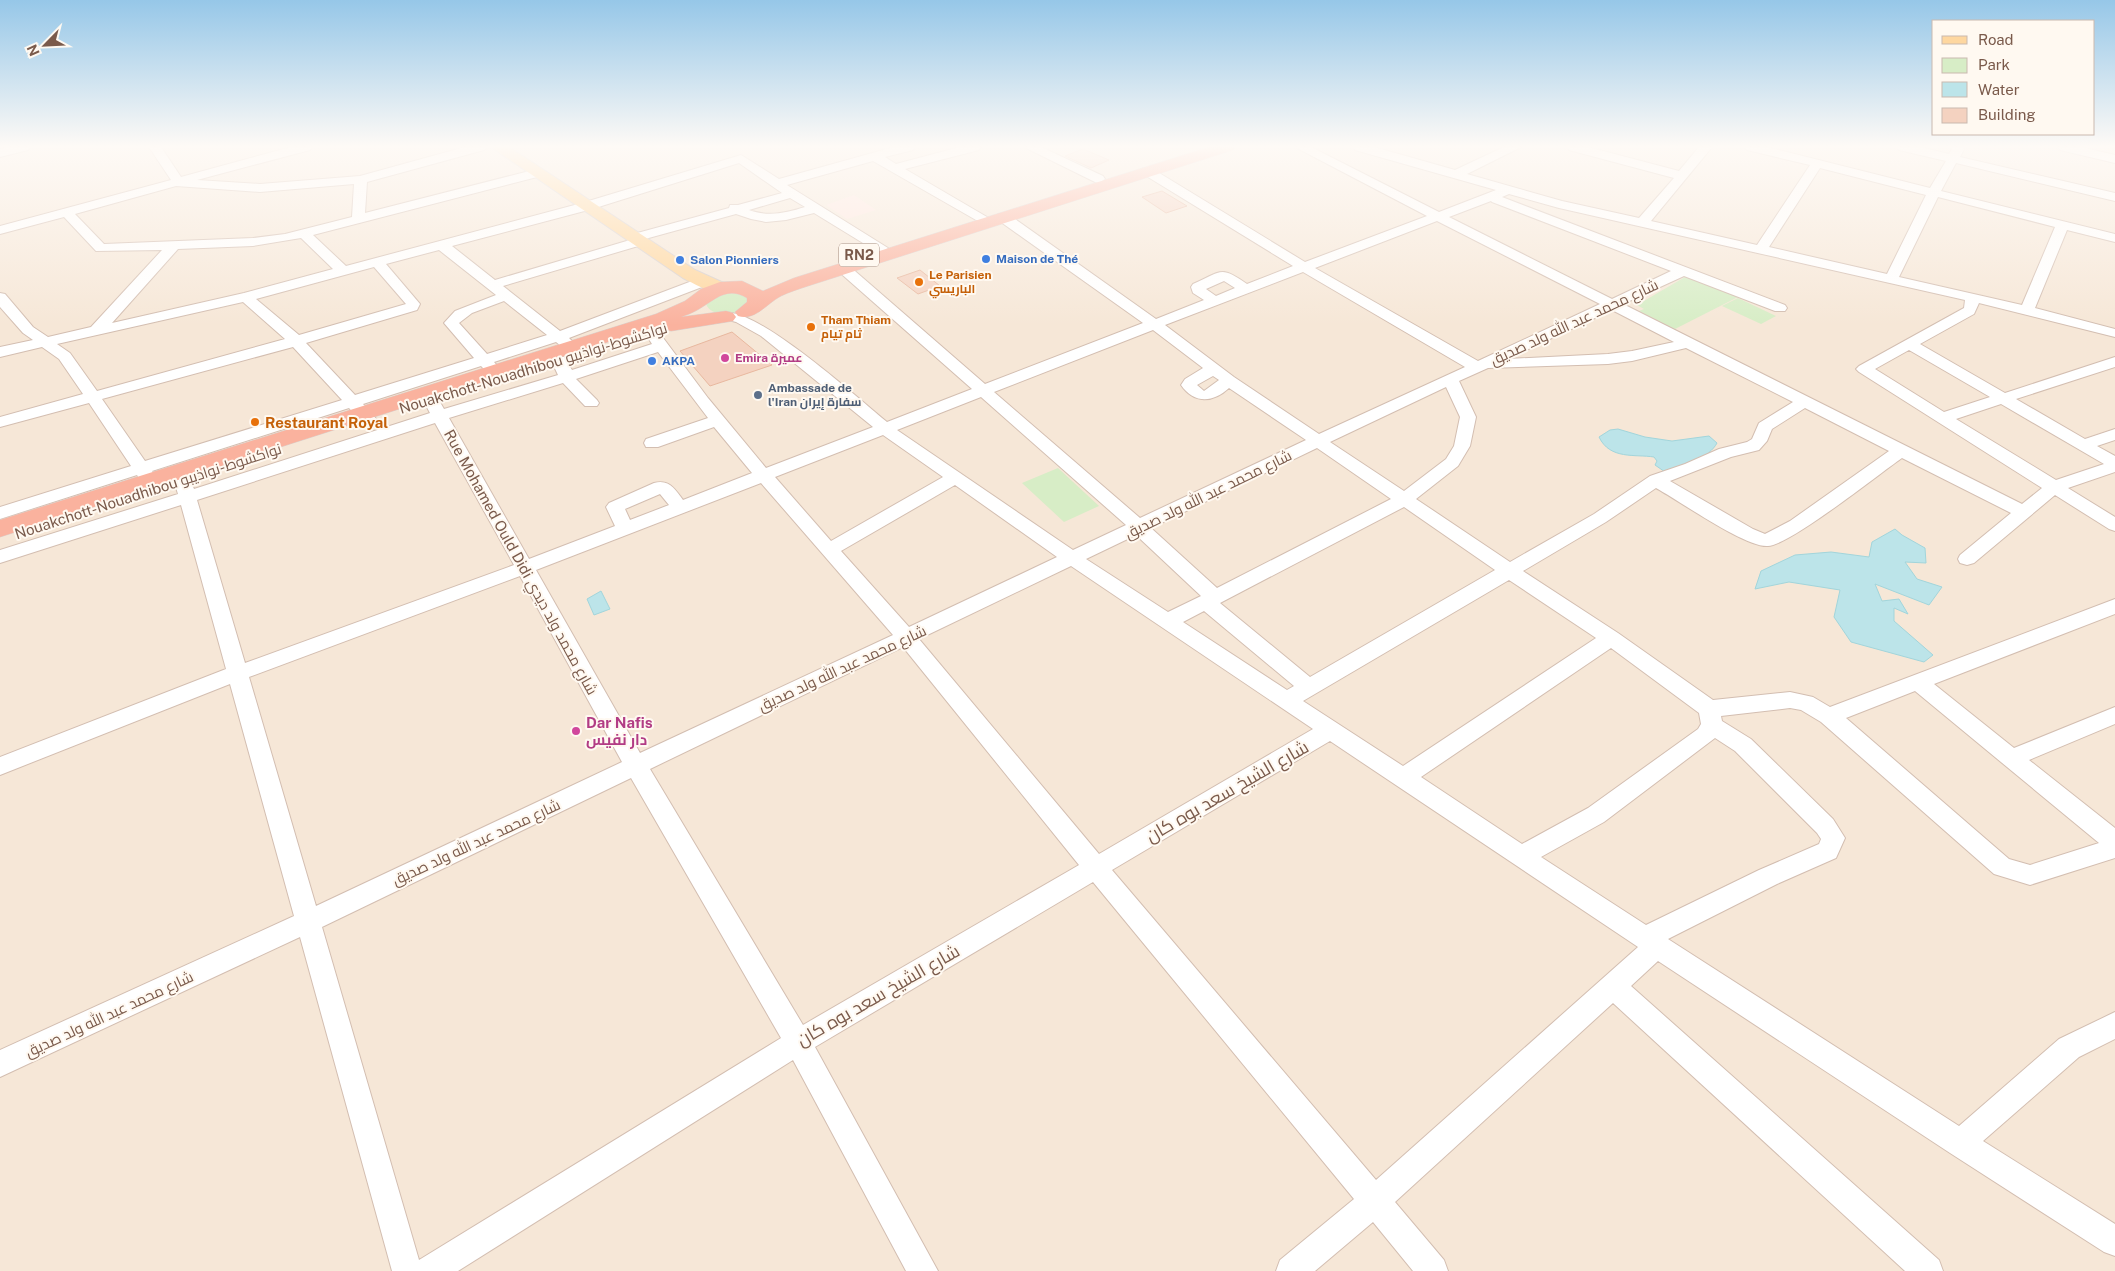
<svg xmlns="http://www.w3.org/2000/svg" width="2115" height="1271" viewBox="0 0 2115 1271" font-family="'Public Sans',Cairo,sans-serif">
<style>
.residential{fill:#f6e7d7}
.commercial{fill:#fee5dd}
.green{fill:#d7edc6}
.water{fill:#bce4e9;stroke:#a2d5db}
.building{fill:#f4d2c0;stroke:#e8b89f}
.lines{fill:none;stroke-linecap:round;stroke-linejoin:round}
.minor-casing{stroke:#d3beb1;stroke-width:2}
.major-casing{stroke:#dad1cd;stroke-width:2}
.highway-casing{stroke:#dad1cd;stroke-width:1}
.minor{fill:#fff;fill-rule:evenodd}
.major{fill:#fed7a0;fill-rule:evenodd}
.highway{fill:#fab29e;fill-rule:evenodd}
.shop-dot{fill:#3f7fe0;stroke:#fff9f1;stroke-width:2}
.food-dot{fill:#e8710a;stroke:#fff9f1;stroke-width:2}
.hotel-dot{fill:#d1479c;stroke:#fff9f1;stroke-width:2}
.service-dot{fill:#5c6f8a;stroke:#fff9f1;stroke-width:2}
.labels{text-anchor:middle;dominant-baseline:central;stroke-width:4;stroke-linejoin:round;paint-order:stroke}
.far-shop-label{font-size:12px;font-weight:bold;fill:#366cbe;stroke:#fff9f1;text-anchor:start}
.far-food-label{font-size:12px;font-weight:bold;fill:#c56008;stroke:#fff9f1;text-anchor:start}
.far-hotel-label{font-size:12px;font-weight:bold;fill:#b23c85;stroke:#fff9f1;text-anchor:start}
.far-service-label{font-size:12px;font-weight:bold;fill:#4e5e75;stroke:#fff9f1;text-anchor:start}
.shield{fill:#fff9f1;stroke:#a28a7d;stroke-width:1}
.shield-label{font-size:14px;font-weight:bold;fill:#7a5a4b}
.street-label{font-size:15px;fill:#7a5a4b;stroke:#fff9f1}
.food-label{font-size:15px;font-weight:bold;fill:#c56008;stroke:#fff9f1;text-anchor:start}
.hotel-label{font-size:15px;font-weight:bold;fill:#b23c85;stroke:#fff9f1;text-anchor:start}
.near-street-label{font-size:18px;fill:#7a5a4b;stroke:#fff9f1}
</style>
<rect width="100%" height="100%" fill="#fdf5ea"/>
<rect class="residential" x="0" y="147" width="2115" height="1124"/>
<polygon class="commercial" points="854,195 876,210 847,219 826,205"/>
<g class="green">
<polygon points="1685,277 1738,297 1675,329 1639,311 1644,309 1637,305"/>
<path d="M 722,291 L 752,296 L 741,311 C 730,314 711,317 706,304 Z"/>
<polygon points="1738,298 1776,316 1761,324 1722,306"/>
<polygon points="1058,468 1099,506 1064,522 1022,483"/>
</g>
<g class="water">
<path d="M 1618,429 L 1645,437 L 1672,441 L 1709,436 L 1717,443 C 1710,457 1682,468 1668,474 L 1655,465 L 1657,461 L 1654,457 C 1635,454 1610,460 1599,437 L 1610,430 Z"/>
<polygon points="1895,529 1902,535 1925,548 1926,563 1905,562 1917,579 1942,587 1929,605 1875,584 1882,601 1899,599 1908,614 1894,608 1894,621 1933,655 1924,662 1851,642 1834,617 1840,590 1789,582 1755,589 1761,571 1795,555 1831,552 1869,557 1872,542"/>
<polygon points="601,591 610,609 594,615 587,599"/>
</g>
<g class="building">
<polygon points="1083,149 1109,160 1091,168 1065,156"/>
<polygon points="1162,191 1187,206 1166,213 1142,197"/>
<polygon points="920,270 940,286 918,294 897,278"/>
<polygon points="732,332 772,365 710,386 680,351"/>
</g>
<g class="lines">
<defs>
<g id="minor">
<polygon points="8,147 30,147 28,150 0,157 0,149"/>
<path d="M 149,147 L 161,147 L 181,177 L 291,147 L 312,147 L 310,150 L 197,180 L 260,184 L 360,176 L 465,147 L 486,147 L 484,150 L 367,182 L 365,213 L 537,169 L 543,173 L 541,176 L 313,235 L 346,266 L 582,203 L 741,155 L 779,179 L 894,147 L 915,147 L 913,150 L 885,157 L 896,164 L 960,147 L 981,147 L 979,150 L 905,169 L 987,217 L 986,220 L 976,220 L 873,161 L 787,185 L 888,248 L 881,252 L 876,251 L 814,213 L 786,220 L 766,222 L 751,219 L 736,214 L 645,239 L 645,244 L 503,286 L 560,331 L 692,281 L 702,281 L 704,284 L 702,287 L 569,338 L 574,343 L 571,346 L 561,346 L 556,342 L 494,362 L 500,369 L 497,372 L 487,372 L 481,366 L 363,404 L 377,420 L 375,423 L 363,423 L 349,408 L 152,471 L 163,490 L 160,494 L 154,496 L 148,494 L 137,475 L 0,519 L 0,507 L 131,466 L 89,403 L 0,427 L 0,417 L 83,394 L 59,359 L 42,347 L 0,357 L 0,347 L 33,340 L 23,333 L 0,307 L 0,293 L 5,294 L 33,327 L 48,337 L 91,327 L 162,250 L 96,251 L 64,217 L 0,234 L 0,226 L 171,180 ZM 739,163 L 782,193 L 738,205 L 730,205 L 729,208 L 630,235 L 628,238 L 630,240 L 495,280 L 452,246 L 592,209 ZM 354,184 L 352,217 L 285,234 L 253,238 L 104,244 L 75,214 L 176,186 L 260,192 ZM 790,198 L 805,207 C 786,213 768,217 749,210 ZM 301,238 L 333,269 L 244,293 L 112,323 L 178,249 L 253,246 ZM 439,250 L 496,295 L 455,311 L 444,323 L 474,358 L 355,395 L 306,343 L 417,310 L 420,304 L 386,264 ZM 374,267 L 406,304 L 299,335 L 256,299 ZM 504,301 L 547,335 L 487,354 L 459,323 L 472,313 ZM 243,302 L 285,339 L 97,391 L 70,353 L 57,344 ZM 293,347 L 342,400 L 145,461 L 102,399 Z"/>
<polygon points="1024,147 1041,147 1103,176 1105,179 1099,183 1095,182"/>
<path d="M 1295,147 L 1311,147 L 1439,212 L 1496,190 L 1355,150 L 1353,147 L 1374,147 L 1455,170 L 1504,147 L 1521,147 L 1467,174 L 1562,201 L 1639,218 L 1674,178 L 1569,150 L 1567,147 L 1588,147 L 1679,171 L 1699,147 L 1712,147 L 1651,221 L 1757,245 L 1810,165 L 1747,150 L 1745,147 L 1767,147 L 1930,188 L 1946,161 L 1899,150 L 1897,147 L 1920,147 L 1949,154 L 1953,147 L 1963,147 L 1964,149 L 1960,157 L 2115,193 L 2115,201 L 1956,163 L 1941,191 L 2115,234 L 2115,242 L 2067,230 L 2035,308 L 2115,329 L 2115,337 L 1979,303 L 1974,314 L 1920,344 L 2005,393 L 2115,357 L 2115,367 L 2016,399 L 2085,439 L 2115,429 L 2115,440 L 2097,446 L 2115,456 L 2115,472 L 2068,488 L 2115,517 L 2115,531 L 2109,529 L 2055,495 L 1974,563 L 1967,565 L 1960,563 L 1958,559 L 1960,555 L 2011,513 L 1902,458 C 1879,474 1790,545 1768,546 C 1746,548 1678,500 1656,488 L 1606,522 L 1523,571 L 1618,633 L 1713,700 L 1790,692 L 1813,697 L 1830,707 L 2115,599 L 2115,614 L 1934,684 L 2014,748 L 2115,707 L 2115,724 L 2029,760 L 2115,828 L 2115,858 L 2030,885 L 1994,874 L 1821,722 L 1801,710 L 1790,708 L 1721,716 L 1722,721 L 1751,739 L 1833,819 L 1845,838 L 1836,858 L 1777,884 L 1668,939 L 1959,1126 L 2059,1039 L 2115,1012 L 2115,1039 L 2079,1057 L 1983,1141 L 2115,1224 L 2115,1256 L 2104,1252 L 1950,1153 L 1658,961 L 1631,986 L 1939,1260 L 1943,1271 L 1905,1271 L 1613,1003 L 1395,1202 L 1444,1260 L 1448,1271 L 1413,1271 L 1373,1222 L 1315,1271 L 1276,1271 L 1280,1260 L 1354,1199 L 1093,882 L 815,1047 L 938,1271 L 906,1271 L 793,1060 L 458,1271 L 392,1271 L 300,937 L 0,1077 L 0,1050 L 294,916 L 230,684 L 0,775 L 0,757 L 226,669 L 181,505 L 0,563 L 0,550 L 178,494 L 174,481 L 177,477 L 183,476 L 189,477 L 194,489 L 430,413 L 423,400 L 425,397 L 437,397 L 444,409 L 558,375 L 551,360 L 554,357 L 564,357 L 572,370 L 652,344 L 643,330 L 645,327 L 655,327 L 708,398 L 766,468 L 873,427 L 761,336 L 736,322 L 725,319 L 723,316 L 725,313 C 755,306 860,400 887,422 L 972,389 L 838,271 L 836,268 L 838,265 L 848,265 L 985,384 L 1143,323 L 998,220 L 997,217 L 998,214 L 1008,214 L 1156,319 L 1204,300 L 1193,293 L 1191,287 L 1193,284 C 1222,271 1220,265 1247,284 L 1293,266 L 1143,174 L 1141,171 L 1143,168 L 1151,168 L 1305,262 L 1427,216 ZM 1820,168 L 1926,195 L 1887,274 L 1769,247 ZM 1509,194 L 1559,208 L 1965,300 L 1964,308 L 1859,366 L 1856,369 L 1859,372 L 2042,488 L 2022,504 L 1623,304 L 1684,276 L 1775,311 L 1785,311 L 1787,308 L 1785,305 L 1502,197 ZM 1938,197 L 2055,227 L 2022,305 L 1899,277 ZM 1491,201 L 1492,202 L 1671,271 L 1612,299 L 1449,217 ZM 1437,221 L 1600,304 L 1478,361 L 1315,268 ZM 1303,272 L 1465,367 L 1319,434 L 1234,377 L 1165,325 ZM 1224,281 L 1235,288 L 1216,296 L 1206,289 ZM 1612,310 L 1674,342 L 1632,351 L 1608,354 L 1507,359 ZM 1153,330 L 1203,368 L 1185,379 L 1181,385 C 1194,404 1213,403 1229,388 L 1306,440 L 1140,518 L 994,392 ZM 1686,348 L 1793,402 L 1759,423 L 1752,439 L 1747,442 L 1719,449 L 1685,464 L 1650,476 L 1594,514 L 1510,562 L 1416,499 L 1458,466 L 1470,446 L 1476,417 L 1459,381 L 1488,368 L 1608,364 L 1632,361 ZM 1909,350 L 1990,397 L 1944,412 L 1875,369 ZM 658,352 L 708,418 L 646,439 L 644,443 L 646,447 L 658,447 L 714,427 L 752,473 L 683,500 C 675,489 669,479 654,483 L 609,503 L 606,507 L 615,526 L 529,559 L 449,418 L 563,383 L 585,406 L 597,406 L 599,403 L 597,400 L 576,379 ZM 1213,376 L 1219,380 L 1204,391 L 1197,385 ZM 1446,387 L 1460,417 L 1454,446 L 1446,459 L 1404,491 L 1330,442 ZM 981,397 L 1126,525 L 1073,550 L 897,430 ZM 2001,404 L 2104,464 L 2056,480 L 1956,419 ZM 1805,408 L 1889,451 L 1790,521 L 1765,534 L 1753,529 L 1670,481 L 1731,457 L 1759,450 L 1767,441 L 1772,429 ZM 435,423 L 514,565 L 245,663 L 197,500 ZM 883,435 L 943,477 L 831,541 L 775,477 ZM 1317,448 L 1391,499 L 1217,588 L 1151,528 ZM 761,483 L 893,635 L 640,753 L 536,570 ZM 955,485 L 1057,557 L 909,627 L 841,551 ZM 660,494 L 669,505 L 630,520 L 625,509 ZM 1404,507 L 1495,570 L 1310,677 L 1220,603 ZM 1136,535 L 1201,596 L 1168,612 L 1086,559 ZM 1071,566 L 1313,729 L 1099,854 L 919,639 ZM 520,576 L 622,762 L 316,906 L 249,677 ZM 1509,580 L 1596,638 L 1403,766 L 1303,701 ZM 1204,611 L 1294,686 L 1287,690 L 1183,622 ZM 903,647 L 1079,865 L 803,1025 L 650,769 ZM 1611,648 L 1699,713 L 1701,724 L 1698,729 L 1588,808 L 1522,844 L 1421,777 ZM 1915,691 L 2099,843 L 2030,865 L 2009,859 L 1846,718 ZM 1715,738 L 1735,751 L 1817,833 L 1821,839 L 1819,844 L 1759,870 L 1646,925 L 1541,857 L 1604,822 ZM 1330,741 L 1638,947 L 1376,1180 L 1112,870 ZM 631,778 L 781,1038 L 419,1260 L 322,927 Z"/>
<polygon points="2058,147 2081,147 2115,155 2115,163 2060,150"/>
</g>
<path id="major" d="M 491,147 L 509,147 L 695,270 L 726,284 L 729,288 L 726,292 C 712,295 695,284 683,278 Z"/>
<path id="highway" d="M 1209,147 L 1235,147 L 1233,150 L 808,286 C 799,289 789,292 781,296 C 766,304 755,321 738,316 L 735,312 L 747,302 L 747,298 C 727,286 716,299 699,309 C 694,312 687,315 681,317 L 726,311 L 733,313 L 736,317 L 733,321 L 671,331 L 664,329 L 661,325 L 0,537 L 0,520 L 656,314 L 685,301 L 701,289 L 720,282 L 742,281 L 763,291 L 794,278 Z"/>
</defs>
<use href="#minor" class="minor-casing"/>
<use href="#major" class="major-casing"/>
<use href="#highway" class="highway-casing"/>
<use href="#minor" class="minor"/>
<use href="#major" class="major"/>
<use href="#highway" class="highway"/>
</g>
<linearGradient id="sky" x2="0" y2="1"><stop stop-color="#96c7e8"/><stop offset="0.45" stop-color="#fefaf6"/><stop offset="1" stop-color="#fefaf6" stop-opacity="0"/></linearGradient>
<rect width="2115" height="325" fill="url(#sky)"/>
<g class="shop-dot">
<circle cx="986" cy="259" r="5"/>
<circle cx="680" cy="260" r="5"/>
<circle cx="652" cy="361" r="5"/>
</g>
<g class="food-dot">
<circle cx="919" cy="282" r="5"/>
<circle cx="811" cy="327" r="5"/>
<circle cx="255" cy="422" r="5"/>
</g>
<g class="hotel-dot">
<circle cx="725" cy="358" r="5"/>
<circle cx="576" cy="731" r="5"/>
</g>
<circle class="service-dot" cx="758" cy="395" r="5"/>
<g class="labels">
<g class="far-shop-label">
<text x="996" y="259">Maison de Thé</text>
<text x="690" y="260">Salon Pionniers</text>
<text x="662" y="361">AKPA</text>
</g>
<g class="far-food-label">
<text x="929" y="275">Le Parisien<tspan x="929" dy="14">الباريسي</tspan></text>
<text x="821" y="320">Tham Thiam<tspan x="821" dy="14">ثام تيام</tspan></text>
</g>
<g class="far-hotel-label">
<text x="735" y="358">Emira عميرة</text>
</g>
<g class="far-service-label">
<text x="768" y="388">Ambassade de<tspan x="768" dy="14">l'Iran سفارة إيران</tspan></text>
</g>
<rect class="shield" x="839" y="243.5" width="40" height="23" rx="4"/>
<g class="shield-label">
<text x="859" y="255">RN2</text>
</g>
<g class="street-label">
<text transform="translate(1574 322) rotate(-25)">شارع محمد عبد الله ولد صديق</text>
<text transform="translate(533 368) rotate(-17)">Nouakchott-Nouadhibou نواكشوط-نواذيبو</text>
<text transform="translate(148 491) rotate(-18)">Nouakchott-Nouadhibou نواكشوط-نواذيبو</text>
<text transform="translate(1208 494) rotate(-26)">شارع محمد عبد الله ولد صديق</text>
<text transform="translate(521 562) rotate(61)">Rue Mohamed Ould Didi شارع محمد ولد ديدي</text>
<text transform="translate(842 668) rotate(-25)">شارع محمد عبد الله ولد صديق</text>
<text transform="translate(476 842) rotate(-25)">شارع محمد عبد الله ولد صديق</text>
<text transform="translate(109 1014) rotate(-25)">شارع محمد عبد الله ولد صديق</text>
</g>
<g class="food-label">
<text x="265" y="422">Restaurant Royal</text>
</g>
<g class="hotel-label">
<text x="586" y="722">Dar Nafis<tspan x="586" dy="17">دار نفيس</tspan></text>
</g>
<g class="near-street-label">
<text transform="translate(1227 791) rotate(-30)">شارع الشيخ سعد بوه كان</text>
<text transform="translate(878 995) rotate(-30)">شارع الشيخ سعد بوه كان</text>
</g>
</g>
<rect x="1932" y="20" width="162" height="115" fill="#fff9f1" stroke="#cab9af"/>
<rect x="1942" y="36" width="25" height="8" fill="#fed7a0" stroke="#cab9af"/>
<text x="1978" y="45" font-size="15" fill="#7a5a4b">Road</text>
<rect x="1942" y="58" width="25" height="15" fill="#d7edc6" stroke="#cab9af"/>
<text x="1978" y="70" font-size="15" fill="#7a5a4b">Park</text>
<rect x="1942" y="82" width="25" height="15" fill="#bce4e9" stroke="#cab9af"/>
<text x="1978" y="95" font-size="15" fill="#7a5a4b">Water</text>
<rect x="1942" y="108" width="25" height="15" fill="#f4d2c0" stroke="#cab9af"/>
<text x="1978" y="120" font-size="15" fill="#7a5a4b">Building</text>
<g transform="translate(45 45) rotate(246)" stroke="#fff9f1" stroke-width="4" paint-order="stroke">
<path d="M0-4L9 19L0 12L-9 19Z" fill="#7a5a4b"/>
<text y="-8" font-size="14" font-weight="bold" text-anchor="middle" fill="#7a5a4b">N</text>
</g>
</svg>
